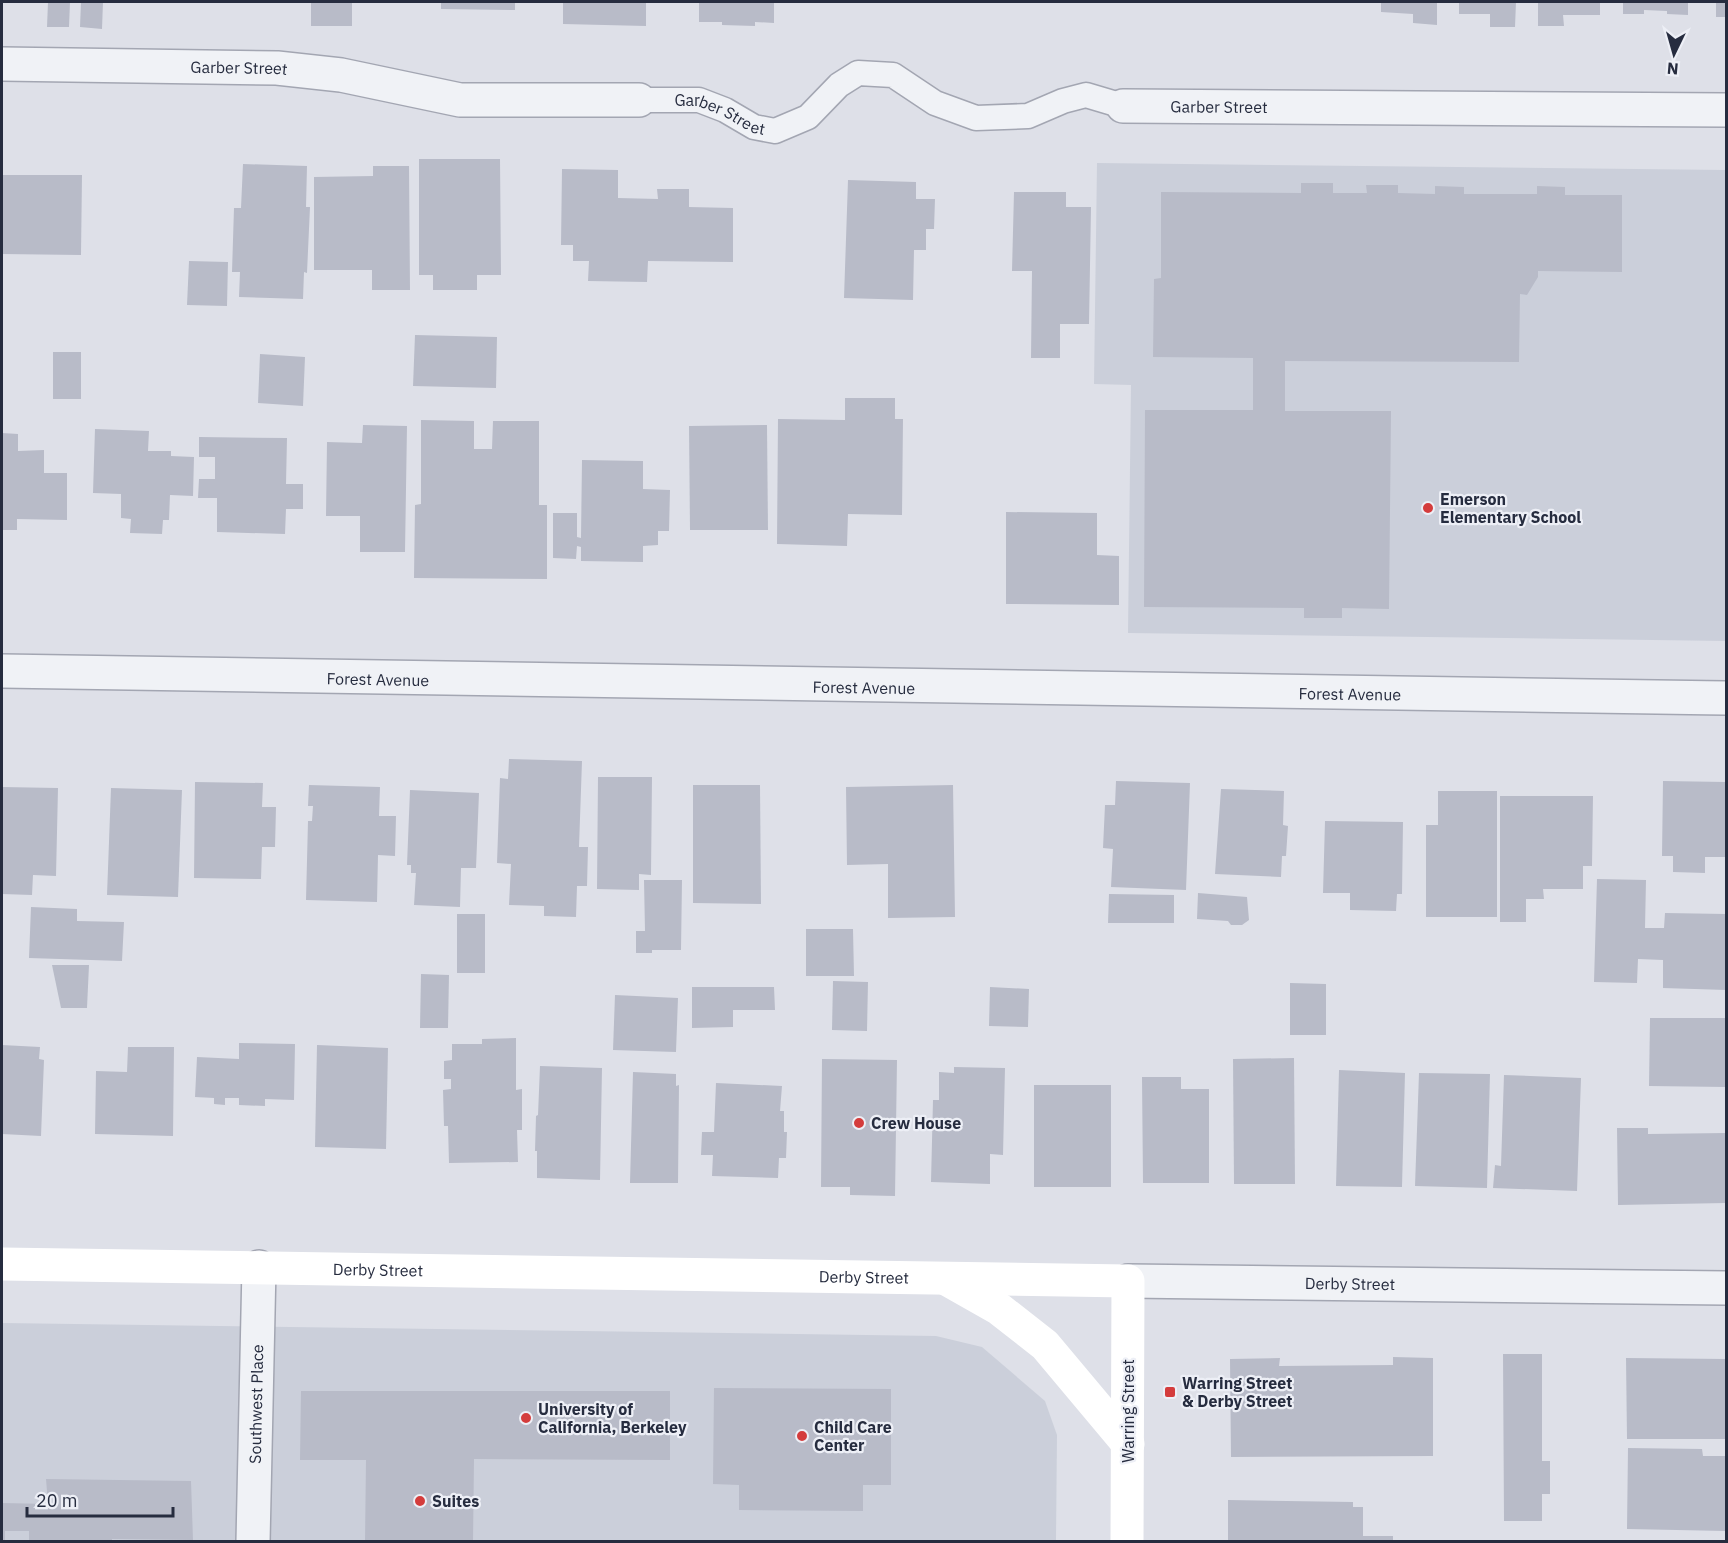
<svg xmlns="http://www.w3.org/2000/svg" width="1728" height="1543" viewBox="0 0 1728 1543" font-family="'IBM Plex Sans',sans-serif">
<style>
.built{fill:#cbcfda}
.building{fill:#b8bbc8}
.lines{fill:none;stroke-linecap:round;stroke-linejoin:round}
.lane-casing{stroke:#a3a6b2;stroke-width:27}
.street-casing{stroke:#a3a6b2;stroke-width:36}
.lane{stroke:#f0f2f6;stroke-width:24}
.street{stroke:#f0f2f6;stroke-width:33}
.secondary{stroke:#fff;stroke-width:33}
.poi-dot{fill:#d43c3c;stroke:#edeff6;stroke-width:2}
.labels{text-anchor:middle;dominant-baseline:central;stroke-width:4.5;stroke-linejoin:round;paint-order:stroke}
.street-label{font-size:16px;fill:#262c3f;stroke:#edeff6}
.poi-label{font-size:16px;font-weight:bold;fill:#262c3f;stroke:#edeff6;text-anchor:start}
</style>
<rect width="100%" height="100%" fill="#dee0e8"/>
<g class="built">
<polygon points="1097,163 1726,170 1726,641 1128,633 1131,385 1094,384"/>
<polygon points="2,1323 936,1336 982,1347 1045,1401 1057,1435 1056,1541 2,1542"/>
</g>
<g class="building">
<polygon points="48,2 70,2 69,27 47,27"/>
<polygon points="81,2 103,2 102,29 80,27"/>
<rect x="311" y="2" width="41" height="24"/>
<polygon points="441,2 515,2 515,10 441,9"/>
<polygon points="563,2 646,2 646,26 563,24"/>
<polygon points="699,2 774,2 774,23 755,22 755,26 722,25 722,22 699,22"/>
<polygon points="1381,2 1437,2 1437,25 1413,23 1413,14 1381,12"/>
<polygon points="1459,2 1516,2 1515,27 1490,27 1490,14 1459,14"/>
<polygon points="1538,2 1600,2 1600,15 1563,15 1564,26 1538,26"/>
<polygon points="1623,2 1688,2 1688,15 1667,14 1667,11 1644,10 1644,14 1623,14"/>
<rect x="1716" y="2" width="10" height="15"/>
<polygon points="419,159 500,159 501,275 477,275 477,290 433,290 433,275 419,275"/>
<polygon points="243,164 307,166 306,207 310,207 307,273 304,272 303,299 239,297 240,272 232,272 234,208 241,208"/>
<polygon points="373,166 409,166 410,290 372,290 372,270 314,270 314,177 373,176"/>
<polygon points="562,169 618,170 618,198 658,199 657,189 689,189 689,207 733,208 733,262 648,261 647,282 588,281 589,261 573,261 573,245 561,245"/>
<polygon points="2,175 82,175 81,255 2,254"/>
<polygon points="848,180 916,182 916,199 935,199 934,229 926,229 926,250 914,250 913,300 844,298"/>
<polygon points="1301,183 1333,183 1333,193 1367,193 1366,185 1398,185 1398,193 1435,194 1435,186 1464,187 1464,194 1537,194 1537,186 1565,187 1565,195 1622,195 1622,272 1538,271 1538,277 1527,295 1520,294 1519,362 1285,361 1285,411 1391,411 1389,609 1342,608 1342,618 1304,618 1304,608 1144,607 1145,410 1253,410 1253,358 1153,357 1154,279 1161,278 1161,192 1301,193"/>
<polygon points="1014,192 1066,192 1066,207 1091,207 1089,324 1060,324 1060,358 1031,358 1032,271 1012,271"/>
<polygon points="189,261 228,262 227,306 187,305"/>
<polygon points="415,335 497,337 496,388 413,386"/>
<rect x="53" y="352" width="28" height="47"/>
<polygon points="260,354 305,357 303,406 258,403"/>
<polygon points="845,398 895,398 895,419 903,419 902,515 848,514 847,546 777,544 778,419 845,420"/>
<polygon points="421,420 474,421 474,449 492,449 493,421 539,421 539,505 547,505 547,579 414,578 415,505 421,504"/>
<polygon points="363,425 407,426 405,552 360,552 360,516 326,516 327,442 362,443"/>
<polygon points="767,425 768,530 690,530 689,426"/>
<polygon points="95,429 149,431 148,451 171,451 171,456 194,457 193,496 170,495 169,520 163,520 162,534 130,533 131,519 121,518 121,494 93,493"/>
<polygon points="2,433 18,434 18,451 44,450 44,473 67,473 67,520 17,519 17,530 2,530"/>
<polygon points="199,437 287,438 286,484 303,484 303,509 286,509 285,534 217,532 217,498 198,498 199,479 215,479 215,457 199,457"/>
<polygon points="582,460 643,461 643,489 670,490 669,531 658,531 658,545 643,546 643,562 581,561 581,547 577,546 576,559 553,558 553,513 577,513 577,537 581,538"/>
<polygon points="1006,512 1097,513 1097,555 1119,556 1119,605 1006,604"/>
<polygon points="509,759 582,761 579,847 588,847 587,886 577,886 576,917 544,916 544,906 509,905 511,864 497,863 500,778 508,779"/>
<polygon points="598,777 652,777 651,875 639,874 639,890 597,889"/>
<polygon points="1116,781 1190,783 1186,890 1111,887 1113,849 1103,848 1105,805 1115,805"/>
<polygon points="1663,781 1726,782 1726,857 1705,857 1705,873 1673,872 1673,856 1662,856"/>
<polygon points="195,782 263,783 262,807 276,807 275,847 262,847 261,879 194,878"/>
<polygon points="309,785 380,787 379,816 396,816 395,856 378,855 377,902 306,900 308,821 312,821 313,806 308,806"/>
<polygon points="693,785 760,785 761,904 693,903"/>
<polygon points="953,785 955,917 888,918 888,864 847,865 846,787"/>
<polygon points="2,787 58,788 56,876 33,875 32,895 2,894"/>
<polygon points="111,788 182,790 178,897 107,895"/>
<polygon points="1221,789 1284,791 1283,825 1288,826 1286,856 1282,856 1281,877 1215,874"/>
<polygon points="410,790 479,793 476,868 461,868 460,907 414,905 416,873 411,873 411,865 407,865"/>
<polygon points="1438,791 1497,791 1497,917 1426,917 1426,825 1438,825"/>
<polygon points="1500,796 1593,796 1592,866 1583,866 1583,889 1543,889 1544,899 1526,899 1526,922 1500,922"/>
<polygon points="1325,821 1403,822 1402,894 1397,894 1396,911 1350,910 1350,893 1323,893"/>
<polygon points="1597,879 1646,880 1645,928 1664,928 1665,913 1726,914 1726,990 1663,988 1663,960 1638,959 1637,983 1594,982"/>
<polygon points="644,880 682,880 681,950 652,950 652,953 636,953 636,931 645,931"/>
<polygon points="1198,893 1247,897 1249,920 1242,925 1231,925 1228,921 1197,919"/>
<polygon points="1109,894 1174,895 1174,923 1108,923"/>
<polygon points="31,907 77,909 77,921 124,922 122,961 29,958"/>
<rect x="457" y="914" width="28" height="59"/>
<polygon points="806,929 853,929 854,976 806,976"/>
<polygon points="52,965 89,965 87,1008 61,1008"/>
<polygon points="421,974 449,975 448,1028 420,1028"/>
<polygon points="833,981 868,982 867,1031 832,1030"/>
<polygon points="1290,983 1326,984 1326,1035 1290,1035"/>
<polygon points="692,987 774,987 775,1010 733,1010 733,1027 692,1028"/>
<polygon points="990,987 1029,989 1028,1027 989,1026"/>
<polygon points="615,995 678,998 676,1052 613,1050"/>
<polygon points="1650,1018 1726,1018 1726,1087 1649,1086"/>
<polygon points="516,1038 516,1090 522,1089 522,1130 517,1130 518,1162 449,1163 448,1126 444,1126 443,1090 451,1089 451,1079 444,1079 444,1061 452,1060 452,1044 482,1044 482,1039"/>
<polygon points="239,1043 295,1044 294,1100 265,1099 265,1106 239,1105 239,1098 225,1098 225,1105 214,1104 214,1098 195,1097 197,1057 239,1059"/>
<polygon points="2,1045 40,1047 39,1059 44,1060 41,1136 2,1134"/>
<polygon points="317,1045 388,1048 386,1149 315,1147"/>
<polygon points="128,1047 174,1047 173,1136 95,1134 96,1071 127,1072"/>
<polygon points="1294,1058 1295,1184 1234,1184 1233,1059"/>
<polygon points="822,1059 897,1060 895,1196 850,1195 850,1187 821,1187"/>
<polygon points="540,1066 602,1068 600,1180 537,1178 537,1151 535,1151 536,1116 538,1115"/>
<polygon points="954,1067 1005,1068 1003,1155 990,1154 990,1184 931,1182 933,1100 939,1100 939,1072 954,1073"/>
<polygon points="1339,1070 1405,1073 1402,1187 1336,1186"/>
<polygon points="633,1072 676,1074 676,1086 679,1085 678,1183 630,1183"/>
<polygon points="1419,1073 1490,1074 1487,1188 1415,1186"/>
<polygon points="1504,1075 1581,1078 1577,1191 1493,1188 1495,1165 1501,1166"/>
<polygon points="1142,1077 1181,1077 1181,1089 1209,1089 1209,1183 1143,1183"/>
<polygon points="716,1083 782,1086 780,1111 784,1111 784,1132 787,1132 786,1158 779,1158 778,1178 712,1176 713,1155 701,1155 702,1132 714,1132"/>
<rect x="1034" y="1085" width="77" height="102"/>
<polygon points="1617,1128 1648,1128 1648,1134 1726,1133 1726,1203 1618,1205"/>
<polygon points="1503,1354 1542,1354 1542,1461 1550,1461 1550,1494 1542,1494 1542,1521 1504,1521"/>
<polygon points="1393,1357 1433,1358 1433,1456 1231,1457 1230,1359 1280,1358 1279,1366 1393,1365"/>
<polygon points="1626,1358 1726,1359 1726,1439 1627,1439"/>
<polygon points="714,1388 891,1389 891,1485 863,1485 863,1511 739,1510 739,1485 713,1484"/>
<polygon points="301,1391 670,1391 670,1460 474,1459 473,1542 365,1542 366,1460 300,1460"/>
<polygon points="1628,1448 1702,1449 1703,1456 1726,1456 1726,1531 1627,1529"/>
<polygon points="46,1479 191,1481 193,1540 112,1539 112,1542 29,1542 29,1531 5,1531 5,1542 2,1542 2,1503 48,1504"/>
<polygon points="1228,1500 1353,1502 1353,1507 1363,1507 1363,1536 1393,1536 1393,1542 1228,1542"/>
</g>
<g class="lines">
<defs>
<g id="lane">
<path id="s1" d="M 639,100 L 699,100 L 725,110 L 754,127 L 775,131 L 808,117 L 839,85 L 858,73 L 893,75 L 935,103 L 976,118 L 1028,116 L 1063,101 L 1086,95 L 1123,106"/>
</g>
<g id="street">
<path id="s2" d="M 2,64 L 277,68 L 341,75 L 460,100 L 639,100"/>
<path id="s3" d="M 1123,106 L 1726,110"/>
<path id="s4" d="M 2,671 C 576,685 1151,692 1726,698"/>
<path id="s5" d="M 1128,1281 L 1726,1288"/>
<path id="s6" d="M 253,1542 L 259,1267"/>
</g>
</defs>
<use href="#lane" class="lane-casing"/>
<use href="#street" class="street-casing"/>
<use href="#lane" class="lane"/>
<use href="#street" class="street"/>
<g class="secondary">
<path id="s7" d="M 2,1264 L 1128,1281 L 1127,1542"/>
<polyline points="946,1279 999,1309 1045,1345 1128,1444"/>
</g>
</g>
<g class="poi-dot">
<circle cx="1428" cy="508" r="6"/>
<circle cx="859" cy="1123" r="6"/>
<rect x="1164" y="1386" width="12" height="12" rx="3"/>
<circle cx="526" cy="1418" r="6"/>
<circle cx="802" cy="1436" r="6"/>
<circle cx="420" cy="1501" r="6"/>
</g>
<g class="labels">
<g class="street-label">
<text stroke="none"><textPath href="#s2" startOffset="237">Garber Street</textPath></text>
<text stroke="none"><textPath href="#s3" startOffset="96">Garber Street</textPath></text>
<text stroke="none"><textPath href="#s1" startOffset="84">Garber Street</textPath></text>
<text stroke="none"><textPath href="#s4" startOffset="376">Forest Avenue</textPath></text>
<text stroke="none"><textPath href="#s4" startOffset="862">Forest Avenue</textPath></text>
<text stroke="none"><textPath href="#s4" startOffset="1348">Forest Avenue</textPath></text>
<text stroke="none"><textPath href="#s7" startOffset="376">Derby Street</textPath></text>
<text stroke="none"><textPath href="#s7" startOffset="862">Derby Street</textPath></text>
<text stroke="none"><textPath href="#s5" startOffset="222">Derby Street</textPath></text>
<text stroke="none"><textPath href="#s6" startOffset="138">Southwest Place</textPath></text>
<text transform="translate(1128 1411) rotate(-90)">Warring Street</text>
</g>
<g class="poi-label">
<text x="1440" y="499">Emerson<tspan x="1440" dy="18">Elementary School</tspan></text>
<text x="871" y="1123">Crew House</text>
<text x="1182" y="1383">Warring Street<tspan x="1182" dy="18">&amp; Derby Street</tspan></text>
<text x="538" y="1409">University of<tspan x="538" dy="18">California, Berkeley</tspan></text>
<text x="814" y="1427">Child Care<tspan x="814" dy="18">Center</tspan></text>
<text x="432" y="1501">Suites</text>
</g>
</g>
<rect width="1728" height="1543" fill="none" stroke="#262c3f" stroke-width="6"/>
<g transform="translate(1674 54) rotate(185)" stroke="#edeff6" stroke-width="4.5" paint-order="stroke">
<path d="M0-4.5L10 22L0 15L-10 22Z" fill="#262c3f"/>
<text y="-9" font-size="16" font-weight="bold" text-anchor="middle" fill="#262c3f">N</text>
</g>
<path d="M27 1507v9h146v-9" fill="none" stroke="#262c3f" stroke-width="3"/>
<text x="36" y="1507" font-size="18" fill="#262c3f" stroke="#edeff6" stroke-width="4.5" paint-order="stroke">20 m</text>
</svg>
